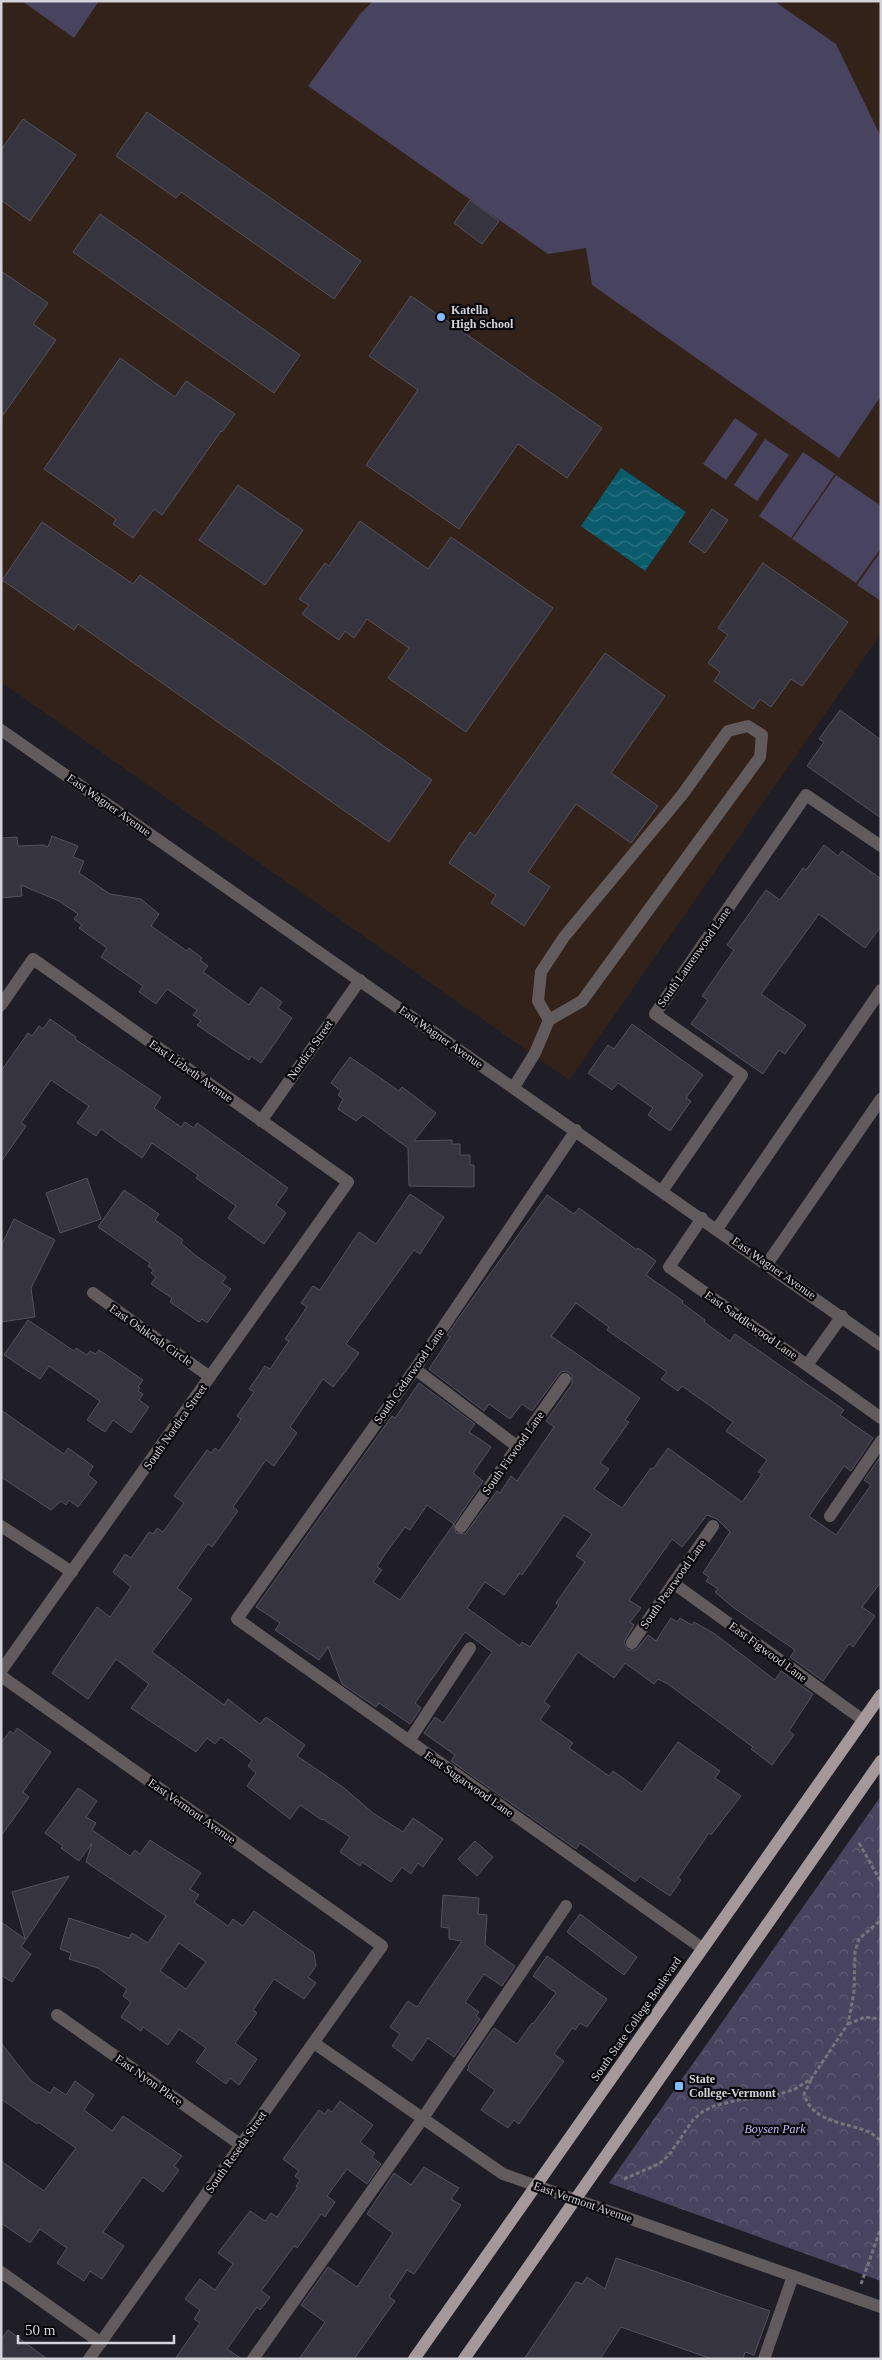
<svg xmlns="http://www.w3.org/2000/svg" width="882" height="2360" viewBox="0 0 882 2360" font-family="'Times New Roman',serif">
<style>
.education{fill:#33221a}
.park{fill:url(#park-crowns)}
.pitch{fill:#48435f}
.water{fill:url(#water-waves)}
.building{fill:#36353f;stroke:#54525d;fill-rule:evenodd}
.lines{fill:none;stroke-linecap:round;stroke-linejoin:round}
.path{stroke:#75747c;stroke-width:3;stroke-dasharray:4 2.5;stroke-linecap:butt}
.minor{stroke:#615b5d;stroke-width:12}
.major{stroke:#a5989b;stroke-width:12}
.poi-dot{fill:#84bcfb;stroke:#09080c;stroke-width:2}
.labels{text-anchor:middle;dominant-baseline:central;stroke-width:4.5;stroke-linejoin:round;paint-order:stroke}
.poi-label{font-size:12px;font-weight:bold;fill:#d4d3d9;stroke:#09080c;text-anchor:start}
.street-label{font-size:12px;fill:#d4d3d9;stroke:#09080c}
.park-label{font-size:12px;font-style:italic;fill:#c9befa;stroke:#09080c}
</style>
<defs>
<pattern id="park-crowns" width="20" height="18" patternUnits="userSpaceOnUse" patternTransform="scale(1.25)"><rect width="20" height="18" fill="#48435f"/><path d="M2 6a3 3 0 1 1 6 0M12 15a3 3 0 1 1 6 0" fill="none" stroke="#625d75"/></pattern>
<pattern id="water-waves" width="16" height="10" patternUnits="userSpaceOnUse" patternTransform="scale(1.25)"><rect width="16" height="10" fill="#0a5c6d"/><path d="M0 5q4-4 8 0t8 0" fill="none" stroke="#2d7281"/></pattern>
</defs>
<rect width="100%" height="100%" fill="#1f1e27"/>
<polygon class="education" points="1,1 881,1 881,634 569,1080 1,682"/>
<polygon class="park" points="881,1796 881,2281 609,2183"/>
<g class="pitch">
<polygon points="22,1 99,1 74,38"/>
<polygon points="373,1 774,1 836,44 881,137 881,396 839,458 592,285 586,248 548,254 308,86 361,13"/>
<polygon points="735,418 758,434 726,480 703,464"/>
<polygon points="765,439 789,455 757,501 734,485"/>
<polygon points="803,452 835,474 791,538 759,516"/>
<polygon points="836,475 881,506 881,548 856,583 792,539"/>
<polygon points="881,551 881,601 857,585"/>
</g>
<polygon class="water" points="621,468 686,512 645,571 581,526"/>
<g class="building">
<polygon points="147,112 361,261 334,299 181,192 176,198 116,156"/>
<polygon points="23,119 76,155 30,221 1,200 1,150"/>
<polygon points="470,200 499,221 482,244 454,223"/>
<polygon points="100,214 300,355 274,393 73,252"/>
<polygon points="1,271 48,303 33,324 56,340 1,418"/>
<polygon points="411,296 602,428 567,478 518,444 459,529 366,465 418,390 369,356"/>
<polygon points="120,358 175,397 186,381 235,414 222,432 221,431 162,515 154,509 133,538 113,524 116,519 44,469"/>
<polygon points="238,485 303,530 265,585 199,540"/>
<polygon points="712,509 728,520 705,553 689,542"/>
<polygon points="360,521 428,569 451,537 553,608 466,732 388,678 409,648 367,619 354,638 345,631 339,640 302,614 309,605 299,599 325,563 329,566"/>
<polygon points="42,522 133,584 140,575 432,780 389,842 78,624 74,630 2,580"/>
<polygon points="763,563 848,622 802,686 791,679 771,707 760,699 753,709 714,681 720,672 708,663 728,635 718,628"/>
<polygon points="605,653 665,696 611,773 658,806 631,843 576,804 528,872 550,887 524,926 491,903 496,895 449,863 470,832 475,836"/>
<polygon points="840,710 881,740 881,818 807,766 824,742 819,739"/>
<polygon points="52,836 78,846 73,857 84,861 79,873 110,894 141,899 159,914 151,926 187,951 189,948 202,958 200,960 208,966 203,972 249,1005 261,987 282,1002 278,1008 292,1018 261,1063 251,1056 249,1060 197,1025 201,1021 193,1015 197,1010 167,989 156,1004 139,992 143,986 101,957 107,948 79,928 82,925 74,919 78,914 59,901 21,885 22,896 1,898 1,838 17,837 18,846 43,845 48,847"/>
<polygon points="824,845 838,856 842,851 881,879 881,926 865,948 819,914 761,994 806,1025 785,1054 779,1050 763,1074 691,1024 708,1000 702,996 734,950 727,945 766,890 780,900 803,868 806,870"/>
<polygon points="50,1019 76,1037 75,1039 161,1097 154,1108 181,1127 185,1122 194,1128 197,1123 288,1188 276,1205 286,1213 264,1244 228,1218 236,1206 196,1178 198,1175 152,1143 142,1158 101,1129 96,1136 77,1123 89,1106 51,1080 21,1123 26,1126 1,1162 1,1071 28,1033 32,1036 39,1026 43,1029"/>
<polygon points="632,1024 703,1075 686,1098 691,1101 670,1131 648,1115 653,1108 618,1083 612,1090 588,1073 608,1045 614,1049"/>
<polygon points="350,1057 399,1091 402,1087 436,1113 414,1141 452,1140 452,1144 460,1144 460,1155 470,1155 470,1165 474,1165 474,1187 409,1186 408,1148 363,1115 356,1121 338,1109 343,1099 338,1095 341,1091 331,1083"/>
<polygon points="87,1178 101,1219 60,1233 46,1193"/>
<polygon points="124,1190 159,1214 155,1220 183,1240 181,1243 195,1255 226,1277 222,1283 231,1289 207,1323 202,1319 199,1322 170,1302 172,1298 151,1284 156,1277 151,1273 154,1270 148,1266 150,1263 98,1227"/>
<polygon points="410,1194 444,1217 420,1254 414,1250 346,1344 359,1353 345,1372 333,1387 323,1379 290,1427 297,1433 274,1466 266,1460 233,1507 238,1511 212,1547 208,1544 177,1588 192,1599 152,1652 224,1705 228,1699 260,1724 266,1717 305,1745 297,1756 344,1788 373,1813 403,1832 413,1818 443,1839 423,1867 418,1863 411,1874 402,1867 391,1882 362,1862 360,1866 340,1852 350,1837 323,1819 322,1820 300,1805 290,1819 247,1786 256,1773 248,1766 252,1760 221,1737 215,1744 207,1738 196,1752 131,1708 149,1684 116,1659 88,1699 52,1673 97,1607 110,1617 131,1587 113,1572 125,1554 131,1558 149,1532 153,1534 157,1528 163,1532 184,1503 174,1496 207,1450 211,1453 215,1448 219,1451 240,1421 241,1419 237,1416 254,1392 249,1389 265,1366 270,1369 289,1341 285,1339 307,1307 301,1303 313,1286 320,1290 359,1232 376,1244"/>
<path d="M 547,1195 L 574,1214 L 579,1208 L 637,1250 L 638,1248 L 656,1261 L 646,1275 L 683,1301 L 682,1303 L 705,1320 L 704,1322 L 730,1341 L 735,1334 L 844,1410 L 840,1415 L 873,1438 L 851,1471 L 844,1466 L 809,1516 L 836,1535 L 871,1485 L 864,1480 L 881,1456 L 881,1582 L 862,1607 L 875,1616 L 853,1647 L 849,1644 L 823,1681 L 790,1657 L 795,1650 L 734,1608 L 715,1592 L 718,1589 L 706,1581 L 709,1577 L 703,1573 L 730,1532 L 717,1519 L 707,1515 L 682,1547 L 672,1539 L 629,1600 L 641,1608 L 630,1622 L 634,1625 L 624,1642 L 628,1650 L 636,1650 L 648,1635 L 656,1641 L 671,1618 L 677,1622 L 680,1618 L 692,1625 L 694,1622 L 715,1634 L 775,1680 L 781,1671 L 813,1694 L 789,1731 L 794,1735 L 772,1765 L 751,1749 L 753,1747 L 668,1684 L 658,1679 L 654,1684 L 625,1663 L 614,1678 L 578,1652 L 544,1702 L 550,1706 L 540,1720 L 573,1743 L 569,1748 L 609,1776 L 613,1771 L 642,1792 L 678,1742 L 720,1771 L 715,1778 L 741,1796 L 711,1835 L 709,1833 L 678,1878 L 681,1880 L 670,1896 L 640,1876 L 635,1882 L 580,1843 L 576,1849 L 451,1761 L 455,1755 L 424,1733 L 435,1717 L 443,1723 L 492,1652 L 465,1632 L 415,1703 L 421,1708 L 410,1724 L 379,1703 L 376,1707 L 342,1684 L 328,1647 L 319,1660 L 275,1630 L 280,1623 L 256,1607 L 392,1416 L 395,1418 L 419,1383 L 475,1424 L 469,1432 L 491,1447 L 473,1473 L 483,1481 L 454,1524 L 427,1505 L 410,1530 L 405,1527 L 383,1557 L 377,1567 L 382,1570 L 373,1582 L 400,1600 L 454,1524 L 456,1533 L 465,1534 L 497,1491 L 500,1493 L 511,1476 L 517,1481 L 554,1427 L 546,1421 L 572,1384 L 572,1375 L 566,1371 L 561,1372 L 532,1411 L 522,1404 L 510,1419 L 489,1404 L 484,1411 L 429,1369 L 450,1337 L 447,1335 L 477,1292 ZM 576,1303 L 609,1327 L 607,1330 L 667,1372 L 661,1379 L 678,1391 L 682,1386 L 733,1422 L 726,1431 L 767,1460 L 758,1472 L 762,1474 L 742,1502 L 668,1448 L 653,1469 L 651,1468 L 622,1508 L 594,1489 L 609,1469 L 600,1463 L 629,1422 L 625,1420 L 640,1398 L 551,1336 ZM 564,1515 L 592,1534 L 576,1556 L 585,1562 L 556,1603 L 559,1605 L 530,1647 L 522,1642 L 520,1646 L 467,1608 L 485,1582 L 504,1595 L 520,1573 L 522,1575 Z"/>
<polygon points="14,1219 55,1240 31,1288 35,1317 1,1322 1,1246"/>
<polygon points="28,1320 74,1351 76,1348 87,1355 90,1351 96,1354 99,1350 143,1380 138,1387 140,1388 138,1391 143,1394 139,1400 149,1407 131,1433 113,1420 105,1432 87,1420 100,1401 49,1366 40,1379 4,1355"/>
<polygon points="1,1410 64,1454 68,1448 93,1466 88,1475 97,1482 78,1507 69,1500 66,1505 61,1501 51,1510 1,1477"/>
<polygon points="17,1728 51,1752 23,1792 29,1797 1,1836 1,1743 10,1731 14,1734"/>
<path d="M 78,1788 L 97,1801 L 86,1817 L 96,1823 L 92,1830 L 130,1856 L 135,1850 L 140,1854 L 150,1840 L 201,1873 L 190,1889 L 199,1895 L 194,1902 L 228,1926 L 233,1919 L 243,1926 L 254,1911 L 314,1953 L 316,1966 L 308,1977 L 316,1983 L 304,1999 L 274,1979 L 253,2010 L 257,2013 L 235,2043 L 257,2059 L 239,2085 L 230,2078 L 226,2084 L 196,2062 L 206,2048 L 179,2029 L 168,2045 L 143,2027 L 141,2031 L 121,2017 L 131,2002 L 123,1996 L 127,1989 L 98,1968 L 69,1959 L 71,1953 L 60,1949 L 69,1918 L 129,1938 L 132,1933 L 148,1943 L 166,1916 L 86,1862 L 92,1843 L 79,1861 L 61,1848 L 63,1846 L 45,1833 ZM 179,1943 L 206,1962 L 186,1989 L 160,1971 Z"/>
<polygon points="475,1841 493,1857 477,1876 458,1859"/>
<polygon points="69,1876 21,1947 31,1954 12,1982 1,1975 1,1922 25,1939 12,1892"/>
<polygon points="443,1895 479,1898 478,1914 487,1915 485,1945 515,1966 502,1986 484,1974 465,2002 479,2012 476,2016 480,2019 454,2057 428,2038 412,2061 392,2046 400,2034 390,2027 408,2001 417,2007 462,1941 449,1939 449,1928 441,1927"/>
<polygon points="580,1914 637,1957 624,1975 567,1932"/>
<polygon points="547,1956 607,1999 587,2027 580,2023 575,2030 572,2028 554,2054 564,2061 519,2124 514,2120 508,2128 481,2110 495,2090 467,2070 469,2068 468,2066 494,2028 517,2044 532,2023 533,2024 556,1993 533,1976"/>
<polygon points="1,2043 31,2081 50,2093 54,2087 66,2095 75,2081 94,2095 84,2110 112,2131 123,2116 182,2156 174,2166 179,2170 163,2192 143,2177 103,2232 124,2246 102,2279 90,2271 84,2281 57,2263 67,2248 40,2229 30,2243 1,2223 1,2161 44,2191 76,2148 38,2122 37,2124 1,2099"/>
<polygon points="340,2101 373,2125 360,2142 375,2153 372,2157 381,2164 367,2184 347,2169 327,2196 335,2202 325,2217 321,2214 297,2248 294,2246 261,2291 270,2297 260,2310 257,2307 227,2349 242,2359 175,2359 200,2323 194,2319 200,2310 185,2299 200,2279 215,2290 233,2264 218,2253 250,2211 265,2221 271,2213 277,2217 298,2187 296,2186 300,2180 295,2176 299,2171 283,2159 319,2110 325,2114 328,2109 332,2112"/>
<polygon points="424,2167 459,2188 451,2199 461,2205 414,2274 407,2270 389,2297 395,2301 354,2359 299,2359 325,2322 301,2305 328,2267 357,2287 393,2233 367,2214 394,2173 411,2185"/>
<polygon points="616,2258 770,2311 754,2355 745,2352 743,2359 712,2359 621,2327 600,2359 524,2359 576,2282 582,2284 587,2277 605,2289"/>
<polygon points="8,2330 47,2359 1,2359 1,2339"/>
</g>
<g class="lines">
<g class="path">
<polyline points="859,1843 881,1882"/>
<polyline points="848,2024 865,2017 881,2019"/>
<path d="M 811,2080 L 804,2094 C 813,2124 847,2122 869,2132 C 873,2134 877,2138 881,2141"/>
<polyline points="624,2179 659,2164 669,2155 693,2120 702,2112 714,2106 738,2100 771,2097 795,2089 811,2079 848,2024 854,1992 855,1952 859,1939 881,1920"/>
<polyline points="861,2284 881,2228"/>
</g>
<g class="minor">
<polygon points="748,726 762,735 760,757 582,1001 549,1020 538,1001 541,972 564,937 682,795 728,731"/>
<polyline points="1,730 881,1345"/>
<polyline points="1,1005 33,959 348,1182 1,1671"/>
<polyline points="514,1087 535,1053 549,1020"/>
<polyline points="261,1121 360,980"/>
<polyline points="576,1130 415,1369 237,1619 702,1948"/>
<polyline points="662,1191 742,1075 655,1014 806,795 881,846"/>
<polyline points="702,1218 669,1267 881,1418"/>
<polyline points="717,1229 881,990"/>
<polyline points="767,1264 881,1099"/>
<polyline points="93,1293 210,1377"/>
<polyline points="807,1365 842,1316"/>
<polyline points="415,1369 518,1447"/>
<polyline points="830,1516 881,1441"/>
<polyline points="1,1526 72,1572"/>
<polyline points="461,1527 565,1379"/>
<polyline points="673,1583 863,1720"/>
<polyline points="632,1643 713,1526"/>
<polyline points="1,1676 382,1946 89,2359"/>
<polyline points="409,1741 470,1648"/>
<polyline points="57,2015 241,2145"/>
<polyline points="314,2043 503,2174 881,2307"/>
<polyline points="1,2272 101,2343"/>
<polyline points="253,2359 423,2118 566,1906"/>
<polyline points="764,2359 793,2276"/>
</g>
<g class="major">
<polyline points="414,2359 881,1695"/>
<polyline points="464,2359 881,1761"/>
</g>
</g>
<g class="poi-dot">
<circle cx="441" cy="317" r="5"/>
<rect x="674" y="2081" width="10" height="10" rx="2.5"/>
</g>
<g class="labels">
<g class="poi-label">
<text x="451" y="310">Katella<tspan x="451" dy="14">High School</tspan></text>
<text x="689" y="2079">State<tspan x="689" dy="14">College-Vermont</tspan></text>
</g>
<g class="street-label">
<text transform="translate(109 805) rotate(35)">East Wagner Avenue</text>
<text transform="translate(694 957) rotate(-55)">South Laurenwood Lane</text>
<text transform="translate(441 1037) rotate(35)">East Wagner Avenue</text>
<text transform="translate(310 1050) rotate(-55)">Nordica Street</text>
<text transform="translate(191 1071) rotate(35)">East Lizbeth Avenue</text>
<text transform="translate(774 1268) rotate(35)">East Wagner Avenue</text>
<text transform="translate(751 1325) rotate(35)">East Saddlewood Lane</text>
<text transform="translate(151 1335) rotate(35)">East Oshkosh Circle</text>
<text transform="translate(409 1376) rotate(-55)">South Cedarwood Lane</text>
<text transform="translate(175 1427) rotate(-55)">South Nordica Street</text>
<text transform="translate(513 1453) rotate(-55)">South Firwood Lane</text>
<text transform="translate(673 1584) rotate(-55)">South Pearwood Lane</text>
<text transform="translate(768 1652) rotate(36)">East Figwood Lane</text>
<text transform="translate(469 1784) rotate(35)">East Sugarwood Lane</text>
<text transform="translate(192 1811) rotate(35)">East Vermont Avenue</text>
<text transform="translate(636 2019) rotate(-55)">South State College Boulevard</text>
<text transform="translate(149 2080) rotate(35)">East Nyon Place</text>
<text transform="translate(236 2152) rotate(-55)">South Reseda Street</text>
<text transform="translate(583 2202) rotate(19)">East Vermont Avenue</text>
</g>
<g class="park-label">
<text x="775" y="2129">Boysen Park</text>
</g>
</g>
<rect width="882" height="2360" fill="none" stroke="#d4d3d9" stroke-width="5"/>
<path d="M18 2335v8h156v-8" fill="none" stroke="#d4d3d9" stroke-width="2.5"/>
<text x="25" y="2335" font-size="15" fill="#d4d3d9" stroke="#09080c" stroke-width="4" paint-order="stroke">50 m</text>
</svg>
